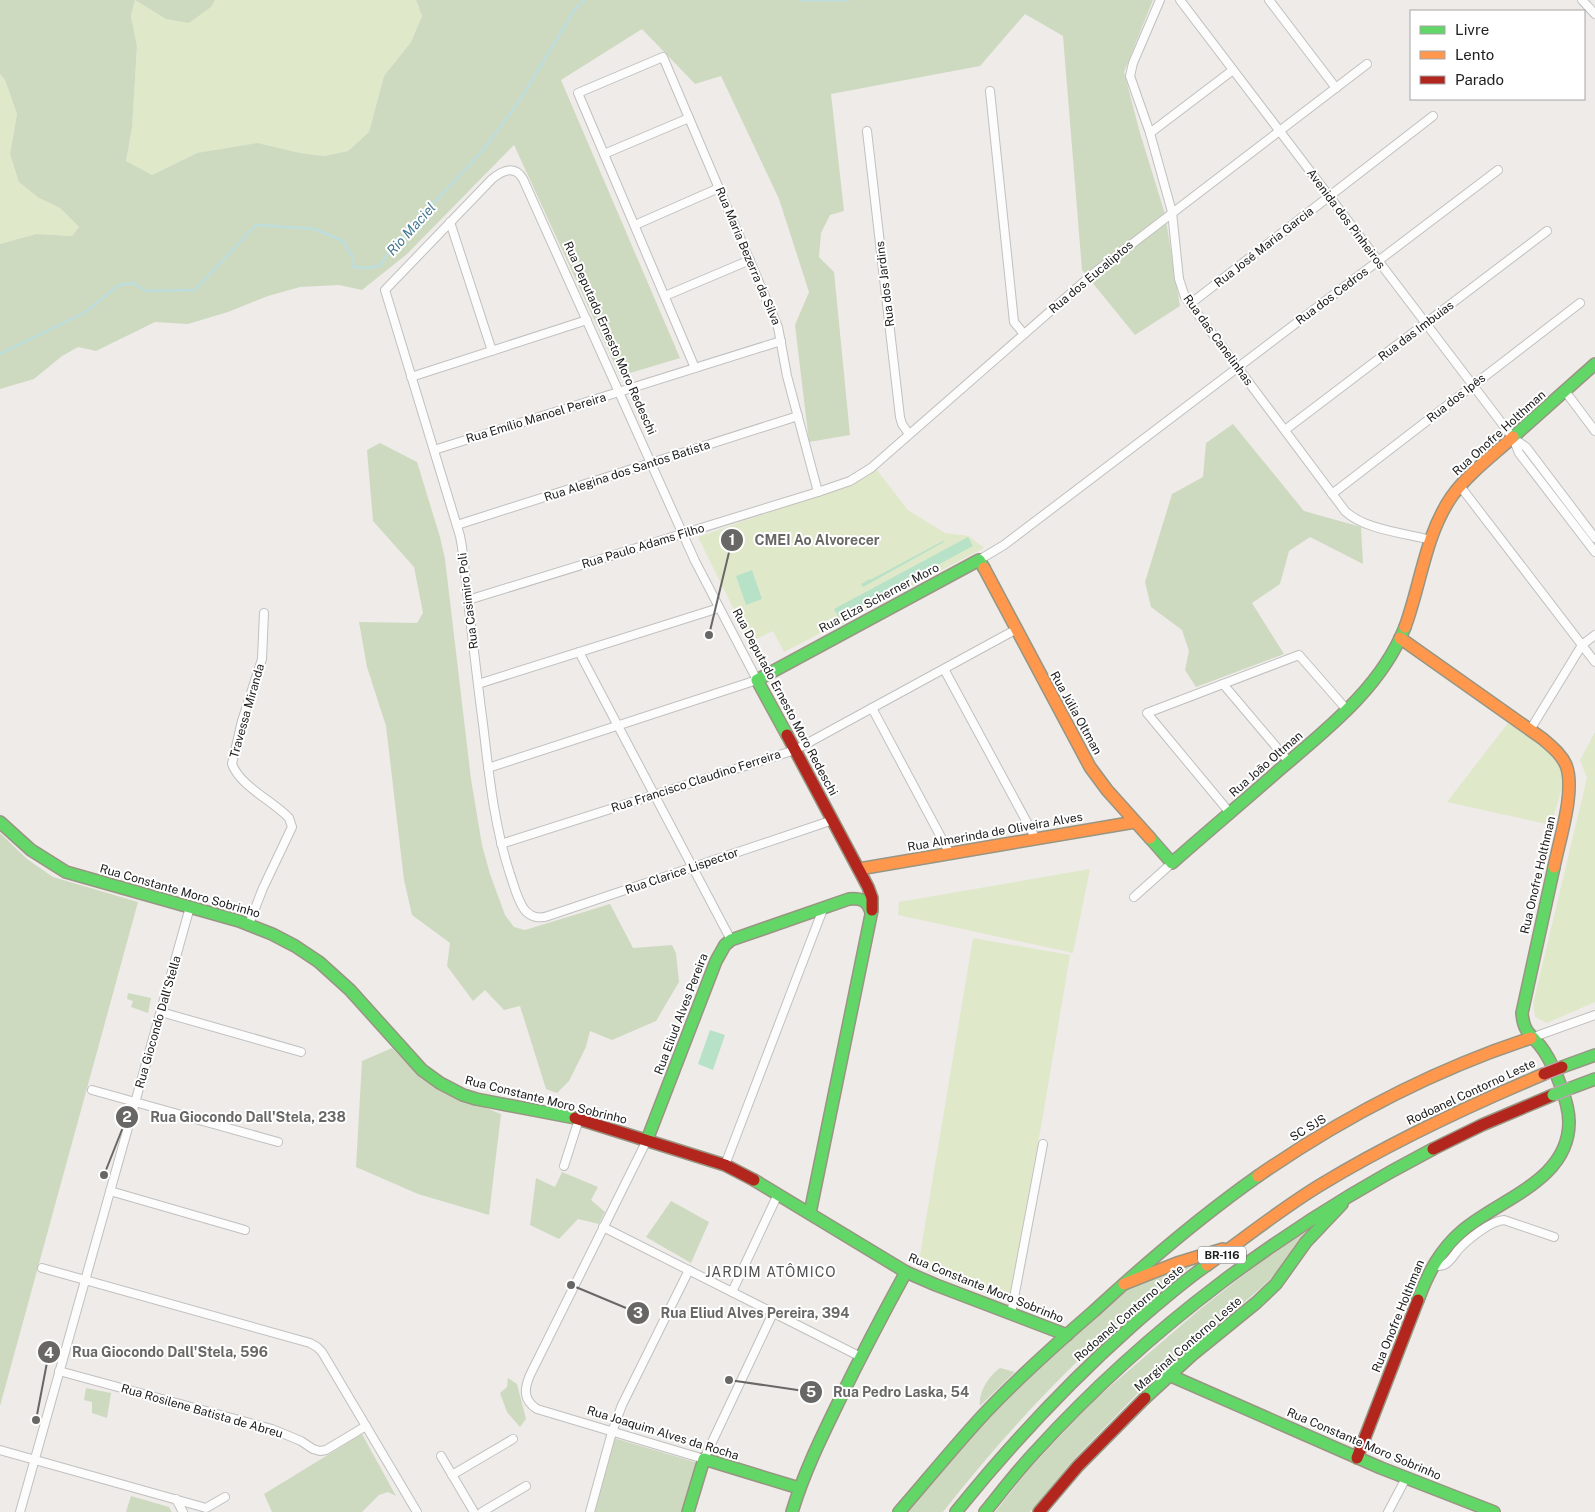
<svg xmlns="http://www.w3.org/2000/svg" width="1595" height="1512" viewBox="0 0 1595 1512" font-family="'Public Sans',sans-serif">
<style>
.grass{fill:#e0e8ca}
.forest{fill:#cedac0}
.pitch{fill:#b7e2c8}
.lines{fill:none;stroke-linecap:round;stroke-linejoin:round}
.stream{stroke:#bedede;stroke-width:2.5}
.street-casing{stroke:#c1c0bf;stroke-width:10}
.fast-casing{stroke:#989582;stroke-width:14}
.slow-casing{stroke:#989582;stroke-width:14}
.jam-casing{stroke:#989582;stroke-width:14}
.street{stroke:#fcfcfc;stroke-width:8}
.fast{stroke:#63d668;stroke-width:11}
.slow{stroke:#ff974d;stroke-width:11}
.jam{stroke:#b3261e;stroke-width:11}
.fast-bridge-casing{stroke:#c1a1b0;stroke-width:14;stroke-linecap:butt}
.jam-bridge-casing{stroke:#c1a1b0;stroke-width:14;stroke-linecap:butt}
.fast-bridge{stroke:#63d668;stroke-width:11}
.jam-bridge{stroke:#b3261e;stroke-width:11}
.labels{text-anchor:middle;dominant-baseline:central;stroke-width:4;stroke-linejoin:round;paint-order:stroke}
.shield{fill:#fff;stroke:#636363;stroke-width:1}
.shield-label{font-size:11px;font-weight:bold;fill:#202020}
.street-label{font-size:12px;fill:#202020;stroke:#fff}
.water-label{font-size:14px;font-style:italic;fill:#477a93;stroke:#fff}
.neighbourhood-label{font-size:14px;letter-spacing:1px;fill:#535353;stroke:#fff}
.leader{fill:none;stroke:#686766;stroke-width:2}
.callout-dot{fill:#686766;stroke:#fff;stroke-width:2}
.mark-label{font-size:15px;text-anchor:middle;font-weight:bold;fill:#fff}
.callout-label{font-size:14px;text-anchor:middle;font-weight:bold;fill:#686766;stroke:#fff;stroke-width:4;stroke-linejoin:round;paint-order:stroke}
</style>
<rect width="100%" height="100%" fill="#eeebe9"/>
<g class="grass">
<polygon points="135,0 166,19 211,7 215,0 416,0 422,16 411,42 384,76 369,132 348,151 324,156 300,153 197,153 152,175 126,162 132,128 137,46 131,16"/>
<polygon points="0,74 5,80 17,114 10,154 39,198 60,208 79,227 72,236 36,234 0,244"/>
<polygon points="876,469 908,510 945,533 969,536 984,548 784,652 773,631 750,642 698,537 856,482 868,476"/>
<path d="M 1508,723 C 1525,735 1564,757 1563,780 C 1562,791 1554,813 1551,825 L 1447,802 Z"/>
<polygon points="1595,732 1595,1002 1547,1023 1535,1017 1533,1004 1587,778 1580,760"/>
<polygon points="1090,869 1073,953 898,915 899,902"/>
<polygon points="973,938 1070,955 1042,1121 1009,1300 918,1267"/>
</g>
<g class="forest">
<polygon points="0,0 215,0 211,7 189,23 166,19 135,0 131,16 137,46 132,128 126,161 152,175 197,153 257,143 300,153 324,156 348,151 369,132 384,76 411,42 422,16 416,0 1153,0 1124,72 1140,133 1165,214 1180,306 1135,335 1082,270 1063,36 1025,14 980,66 831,94 844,211 830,215 821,233 819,257 834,272 850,435 809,442 795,325 809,292 779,199 721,76 695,84 642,29 561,80 680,358 620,376 514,145 407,254 362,290 339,285 300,287 268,296 228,312 188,324 155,322 96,351 78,347 62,356 34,379 0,389 0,244 36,234 72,236 79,227 60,208 39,198 19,182 10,154 17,114 5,80 0,74"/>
<polygon points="1233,424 1304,511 1361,527 1363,564 1310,537 1289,551 1280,584 1252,603 1284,654 1196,687 1185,670 1189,651 1182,630 1151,607 1145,582 1172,494 1203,477 1206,443"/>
<polygon points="380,443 417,462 440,537 445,559 471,779 482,845 490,874 505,915 514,927 525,930 610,904 633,948 672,945 676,953 679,982 656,1021 612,1040 590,1031 586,1047 569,1081 557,1093 546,1089 520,1006 504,1010 485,990 473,1001 447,966 450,943 412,915 404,880 386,726 367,667 359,622 417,623 423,613 414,567 373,521 367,450"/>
<polygon points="0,833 27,859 53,877 138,902 0,1406"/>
<polygon points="128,993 151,998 148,1013 131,1007 133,1001 127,999"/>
<polygon points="392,1048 418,1075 441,1090 501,1114 489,1215 418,1194 356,1167 362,1061"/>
<polygon points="562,1172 598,1187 591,1200 605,1212 599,1224 578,1219 559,1239 530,1225 536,1178 555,1187"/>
<polygon points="671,1201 709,1222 691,1263 646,1237"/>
<polygon points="1306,1231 1279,1271 1262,1287 1139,1392 1077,1456 1030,1512 995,1512 1030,1468 1092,1402 1199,1310 1255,1266"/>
<path d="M 1199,1260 C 1170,1284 1138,1306 1110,1331 C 1050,1385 993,1448 943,1512 L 904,1512 L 982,1421 L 1037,1366 L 1126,1287 Z"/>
<path d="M 1000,1368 L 1015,1372 L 980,1406 C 978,1392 989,1376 1000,1368 Z"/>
<polygon points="508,1378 517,1384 526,1419 520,1427 507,1412 500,1393 507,1387"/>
<polygon points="86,1388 111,1393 107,1418 92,1413 92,1402 84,1400"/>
<polygon points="362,1434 396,1496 388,1492 379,1495 362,1512 272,1512 264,1494"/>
<polygon points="614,1438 698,1463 681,1512 593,1512"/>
<polygon points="131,1496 169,1507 172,1512 126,1512"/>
</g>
<g class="pitch">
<polygon points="968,537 973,546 839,618 834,609"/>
<polygon points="943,541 944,542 863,587 861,584 870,579 870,580"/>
<polygon points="752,570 762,599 746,605 736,576"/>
<polygon points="710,1030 725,1035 713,1070 698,1064"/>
</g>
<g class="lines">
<g class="stream">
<polyline points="800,0 848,0"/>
<polyline points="0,354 84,313 119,285 133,283 146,291 195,290 256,225 315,229 343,241 352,256 353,267 366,268 380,266 390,250 484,149 520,100 575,9 585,0"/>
</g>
<defs>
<g id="street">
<path d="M 1160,0 L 1133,63 L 1130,76 L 1150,133 L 1172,212 L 1179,279 L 1185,297 L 1345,511 C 1365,530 1405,533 1431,540"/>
<polyline points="1180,0 1513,438 1519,453 1595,552"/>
<polyline points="1269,0 1336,88"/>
<polyline points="1582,0 1595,14"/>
<polyline points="990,91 1014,322 1024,334"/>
<polyline points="867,131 900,417 902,424 909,434"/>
<polyline points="1150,133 1233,70"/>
<polyline points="604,154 689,118"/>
<polyline points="450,222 492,351"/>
<polyline points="635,225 719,188"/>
<polyline points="665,296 750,260"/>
<polyline points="1190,304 1433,116"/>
<polyline points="695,368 578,93 663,57 778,327 787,376 818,492"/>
<polyline points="411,377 587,320"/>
<polyline points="1565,391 1595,431"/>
<polyline points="1285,430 1547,231"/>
<polyline points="1513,438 1526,447 1595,538"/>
<polyline points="434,450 781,341"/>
<polyline points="1460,486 1595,662"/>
<polyline points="1332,494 1580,303"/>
<polyline points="457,525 798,416"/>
<polyline points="979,560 1004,545 1498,170"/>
<polyline points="468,600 818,492 850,481 871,468 1094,273 1367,64"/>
<polyline points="579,652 731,940"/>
<polyline points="944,669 1036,839"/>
<polyline points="478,684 719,608"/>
<polyline points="1223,684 1289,762"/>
<polyline points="872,708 950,854"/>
<polyline points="1530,730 1582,645 1595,635"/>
<path d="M 488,768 L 757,680 L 695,561 L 523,179 C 515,165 503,170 492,179 L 385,290 L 460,536 L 462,547 C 469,606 475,665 483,724 C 489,775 494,825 510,874 C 514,885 517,899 524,909 C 530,917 539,919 548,916 L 833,820"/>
<polyline points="1230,813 1147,713 1299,655 1347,710"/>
<polyline points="501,844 795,750 1015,630"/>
<polyline points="1134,897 1172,863"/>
<path d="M 249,924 L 263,888 L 292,827 L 289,818 C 273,801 240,786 232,764 L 242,721 L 262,659 L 264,613"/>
<polyline points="161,1012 301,1052"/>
<polyline points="1531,1038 1595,1015"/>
<polyline points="92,1090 278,1142"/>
<path d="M 647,1140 L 530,1375 C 524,1389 523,1400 537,1409 L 704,1459 L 773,1313"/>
<polyline points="725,1165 823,909"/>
<polyline points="564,1166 579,1119"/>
<polyline points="110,1191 245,1230"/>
<polyline points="603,1227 861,1357"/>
<path d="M 1433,1265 C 1436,1266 1441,1266 1444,1265 C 1450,1262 1454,1255 1458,1250 C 1467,1240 1490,1221 1504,1220 L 1554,1237"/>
<polyline points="42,1268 310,1343 317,1347 322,1352 417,1512"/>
<polyline points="732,1292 778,1194"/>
<polyline points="1011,1314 1043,1144"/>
<polyline points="59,1371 272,1429 301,1441 313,1449 320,1451 326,1450 366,1426"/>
<polyline points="0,1450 206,1508 225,1497"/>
<polyline points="441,1456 474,1512"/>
<polyline points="452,1475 513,1439"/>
<polyline points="176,1499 183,1512"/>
<polyline points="20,1512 190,907"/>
<polyline points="482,1512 526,1486"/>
<polyline points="590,1512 612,1432 622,1405 689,1270"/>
<polyline points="1388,1512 1406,1478"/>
</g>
<g id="fast">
<polyline points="1513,437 1595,364"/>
<polyline points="787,735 757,680 979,560 984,568"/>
<polyline points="0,822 31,850 66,872 239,921 272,934 295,946 319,962 350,990 422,1070 440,1083 463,1095 476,1099 575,1118"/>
<path d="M 1150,838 L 1172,863 C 1207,832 1243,802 1278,771 C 1326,730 1381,688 1405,627"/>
<polyline points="1562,1067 1595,1055"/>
<polyline points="1571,1088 1595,1079"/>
<path d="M 647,1140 L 716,961 L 725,945 L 731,940 L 849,899 C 861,898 867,900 871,912"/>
<polyline points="754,1180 906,1272 936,1285 1067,1335"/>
<polyline points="810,1213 872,910"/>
<path d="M 1418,1300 C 1428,1273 1440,1250 1462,1231 C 1499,1199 1569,1181 1569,1122 C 1569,1102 1555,1068 1544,1051 C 1533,1034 1524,1036 1522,1013 L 1554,867"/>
<polyline points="1169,1375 1381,1468 1494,1512"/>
<polyline points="1145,1398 1192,1355 1256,1303 1276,1284 1306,1242 1342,1204"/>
<polyline points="688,1512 704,1459 799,1488"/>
<path d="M 792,1512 C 804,1472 822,1436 840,1399 C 861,1356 883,1314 906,1272"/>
<path d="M 899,1512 C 928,1479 956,1444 986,1412 C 1020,1376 1057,1343 1094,1311 C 1146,1263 1200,1217 1258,1176"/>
<path d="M 956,1512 C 1010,1445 1069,1382 1133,1325 C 1157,1304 1181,1283 1207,1265"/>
<path d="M 985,1512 C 1002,1491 1018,1470 1036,1451 C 1148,1328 1285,1226 1433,1149"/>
</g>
<g id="slow">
<polyline points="984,568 1090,767 1107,790 1150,838"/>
<path d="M 1405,627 C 1421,584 1425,535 1452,496 C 1468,474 1492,456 1513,437"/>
<path d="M 1400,638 L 1543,739 C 1552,747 1561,754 1566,765 C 1576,790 1559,841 1554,867"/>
<polyline points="859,869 1135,822"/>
<path d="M 1258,1176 C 1342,1118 1433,1070 1531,1038"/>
<path d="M 1207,1265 C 1245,1238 1282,1208 1322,1184 C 1393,1141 1468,1106 1544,1074"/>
<polyline points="1124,1284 1177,1263 1223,1249"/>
</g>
<g id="jam">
<polyline points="787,735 868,887 872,898 872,910"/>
<polyline points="575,1118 725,1165 754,1180"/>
<polyline points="1433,1149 1482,1125 1553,1095"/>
<polyline points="1357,1458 1418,1300"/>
<polyline points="1039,1512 1078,1466 1145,1398"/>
</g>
</defs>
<use href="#street" class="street-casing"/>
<use href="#fast" class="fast-casing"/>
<use href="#slow" class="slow-casing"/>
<use href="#jam" class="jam-casing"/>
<use href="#street" class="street"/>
<use href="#fast" class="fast"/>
<use href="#slow" class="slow"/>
<use href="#jam" class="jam"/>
<defs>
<polyline id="fast-bridge" points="1553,1095 1571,1088"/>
<polyline id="jam-bridge" points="1544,1074 1562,1067"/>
</defs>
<use href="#fast-bridge" class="fast-bridge-casing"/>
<use href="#jam-bridge" class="jam-bridge-casing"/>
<use href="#fast-bridge" class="fast-bridge"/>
<use href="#jam-bridge" class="jam-bridge"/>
</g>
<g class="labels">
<rect class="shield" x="1198" y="1246.5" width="48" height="17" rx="4"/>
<g class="shield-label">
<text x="1222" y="1255">BR-116</text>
</g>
<g class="street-label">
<text transform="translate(1346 219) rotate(53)">Avenida dos Pinheiros</text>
<text transform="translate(1264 247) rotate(-38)">Rua José Maria Garcia</text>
<text transform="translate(748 256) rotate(67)">Rua Maria Bezerra da Silva</text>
<text transform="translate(1091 277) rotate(-40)">Rua dos Eucaliptos</text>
<text transform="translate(885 284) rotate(-97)">Rua dos Jardins</text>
<text transform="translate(1332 296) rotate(-37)">Rua dos Cedros</text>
<text transform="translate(1416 331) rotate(-37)">Rua das Imbuias</text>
<text transform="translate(610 338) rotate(66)">Rua Deputado Ernesto Moro Redeschi</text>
<text transform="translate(1218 340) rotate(54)">Rua das Canelinhas</text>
<text transform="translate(1456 398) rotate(-38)">Rua dos Ipês</text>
<text transform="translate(536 418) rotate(-17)">Rua Emílio Manoel Pereira</text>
<text transform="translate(1499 433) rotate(-42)">Rua Onofre Holthman</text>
<text transform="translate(627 471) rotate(-18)">Rua Alegina dos Santos Batista</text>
<text transform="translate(643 546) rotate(-17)">Rua Paulo Adams Filho</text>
<text transform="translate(879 598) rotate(-28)">Rua Elza Scherner Moro</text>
<text transform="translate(468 601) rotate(-97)">Rua Casimiro Poli</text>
<text transform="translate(785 702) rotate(62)">Rua Deputado Ernesto Moro Redeschi</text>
<text transform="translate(247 711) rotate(-74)">Travessa Miranda</text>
<text transform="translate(1076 713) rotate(61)">Rua Júlia Oltman</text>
<text transform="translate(1266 764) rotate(-41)">Rua João Oltman</text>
<text transform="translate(696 781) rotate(-18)">Rua Francisco Claudino Ferreira</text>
<text transform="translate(995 832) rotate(-10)">Rua Almerinda de Oliveira Alves</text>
<text transform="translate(682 871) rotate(-19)">Rua Clarice Lispector</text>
<text transform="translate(1538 875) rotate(-77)">Rua Onofre Holthman</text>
<text transform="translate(180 891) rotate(16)">Rua Constante Moro Sobrinho</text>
<text transform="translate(681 1014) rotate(-69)">Rua Eliud Alves Pereira</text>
<text transform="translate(158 1022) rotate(-74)">Rua Giocondo Dall'Stella</text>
<text transform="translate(1471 1092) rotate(-25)">Rodoanel Contorno Leste</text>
<text transform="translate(546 1100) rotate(14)">Rua Constante Moro Sobrinho</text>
<text transform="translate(1308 1128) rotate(-31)">SC SJS</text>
<text transform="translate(986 1288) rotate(22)">Rua Constante Moro Sobrinho</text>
<text transform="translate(1129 1313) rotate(-41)">Rodoanel Contorno Leste</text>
<text transform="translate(1398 1316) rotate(-68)">Rua Onofre Holthman</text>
<text transform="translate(1188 1344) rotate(-41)">Marginal Contorno Leste</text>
<text transform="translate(202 1411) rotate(16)">Rua Rosilene Batista de Abreu</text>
<text transform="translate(663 1433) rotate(17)">Rua Joaquim Alves da Rocha</text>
<text transform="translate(1364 1444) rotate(23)">Rua Constante Moro Sobrinho</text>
</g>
<g class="water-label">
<text transform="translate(411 229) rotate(-48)">Rio Maciel</text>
</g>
<g class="neighbourhood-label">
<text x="771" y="1272">JARDIM ATÔMICO</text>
</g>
</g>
<path class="leader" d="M709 635L732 540M104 1175L127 1117M571 1285L638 1313M36 1420L49 1352M729 1380L811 1392"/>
<g class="callout-dot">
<circle cx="709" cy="635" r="5"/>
<circle cx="104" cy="1175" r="5"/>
<circle cx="571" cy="1285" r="5"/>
<circle cx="36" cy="1420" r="5"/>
<circle cx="729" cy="1380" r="5"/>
<circle cx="732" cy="540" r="12"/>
<circle cx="127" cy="1117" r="12"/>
<circle cx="638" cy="1313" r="12"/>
<circle cx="49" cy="1352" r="12"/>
<circle cx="811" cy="1392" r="12"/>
</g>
<g class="mark-label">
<text x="732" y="545">1</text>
<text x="127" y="1122">2</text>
<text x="638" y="1318">3</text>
<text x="49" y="1358">4</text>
<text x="811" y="1397">5</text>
</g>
<g class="callout-label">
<text x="817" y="545">CMEI Ao Alvorecer</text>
<text x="248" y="1122">Rua Giocondo Dall'Stela, 238</text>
<text x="755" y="1318">Rua Eliud Alves Pereira, 394</text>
<text x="170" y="1357">Rua Giocondo Dall'Stela, 596</text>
<text x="901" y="1397">Rua Pedro Laska, 54</text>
</g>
<rect x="1410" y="10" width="175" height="90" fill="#ffffff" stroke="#a6a6a6"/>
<rect x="1420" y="26" width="25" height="8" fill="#63d668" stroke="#a6a6a6"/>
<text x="1455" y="35" font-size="15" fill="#202020">Livre</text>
<rect x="1420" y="51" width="25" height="8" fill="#ff974d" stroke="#a6a6a6"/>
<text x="1455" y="60" font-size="15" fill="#202020">Lento</text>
<rect x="1420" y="76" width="25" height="8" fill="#b3261e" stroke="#a6a6a6"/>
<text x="1455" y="85" font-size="15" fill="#202020">Parado</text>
</svg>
